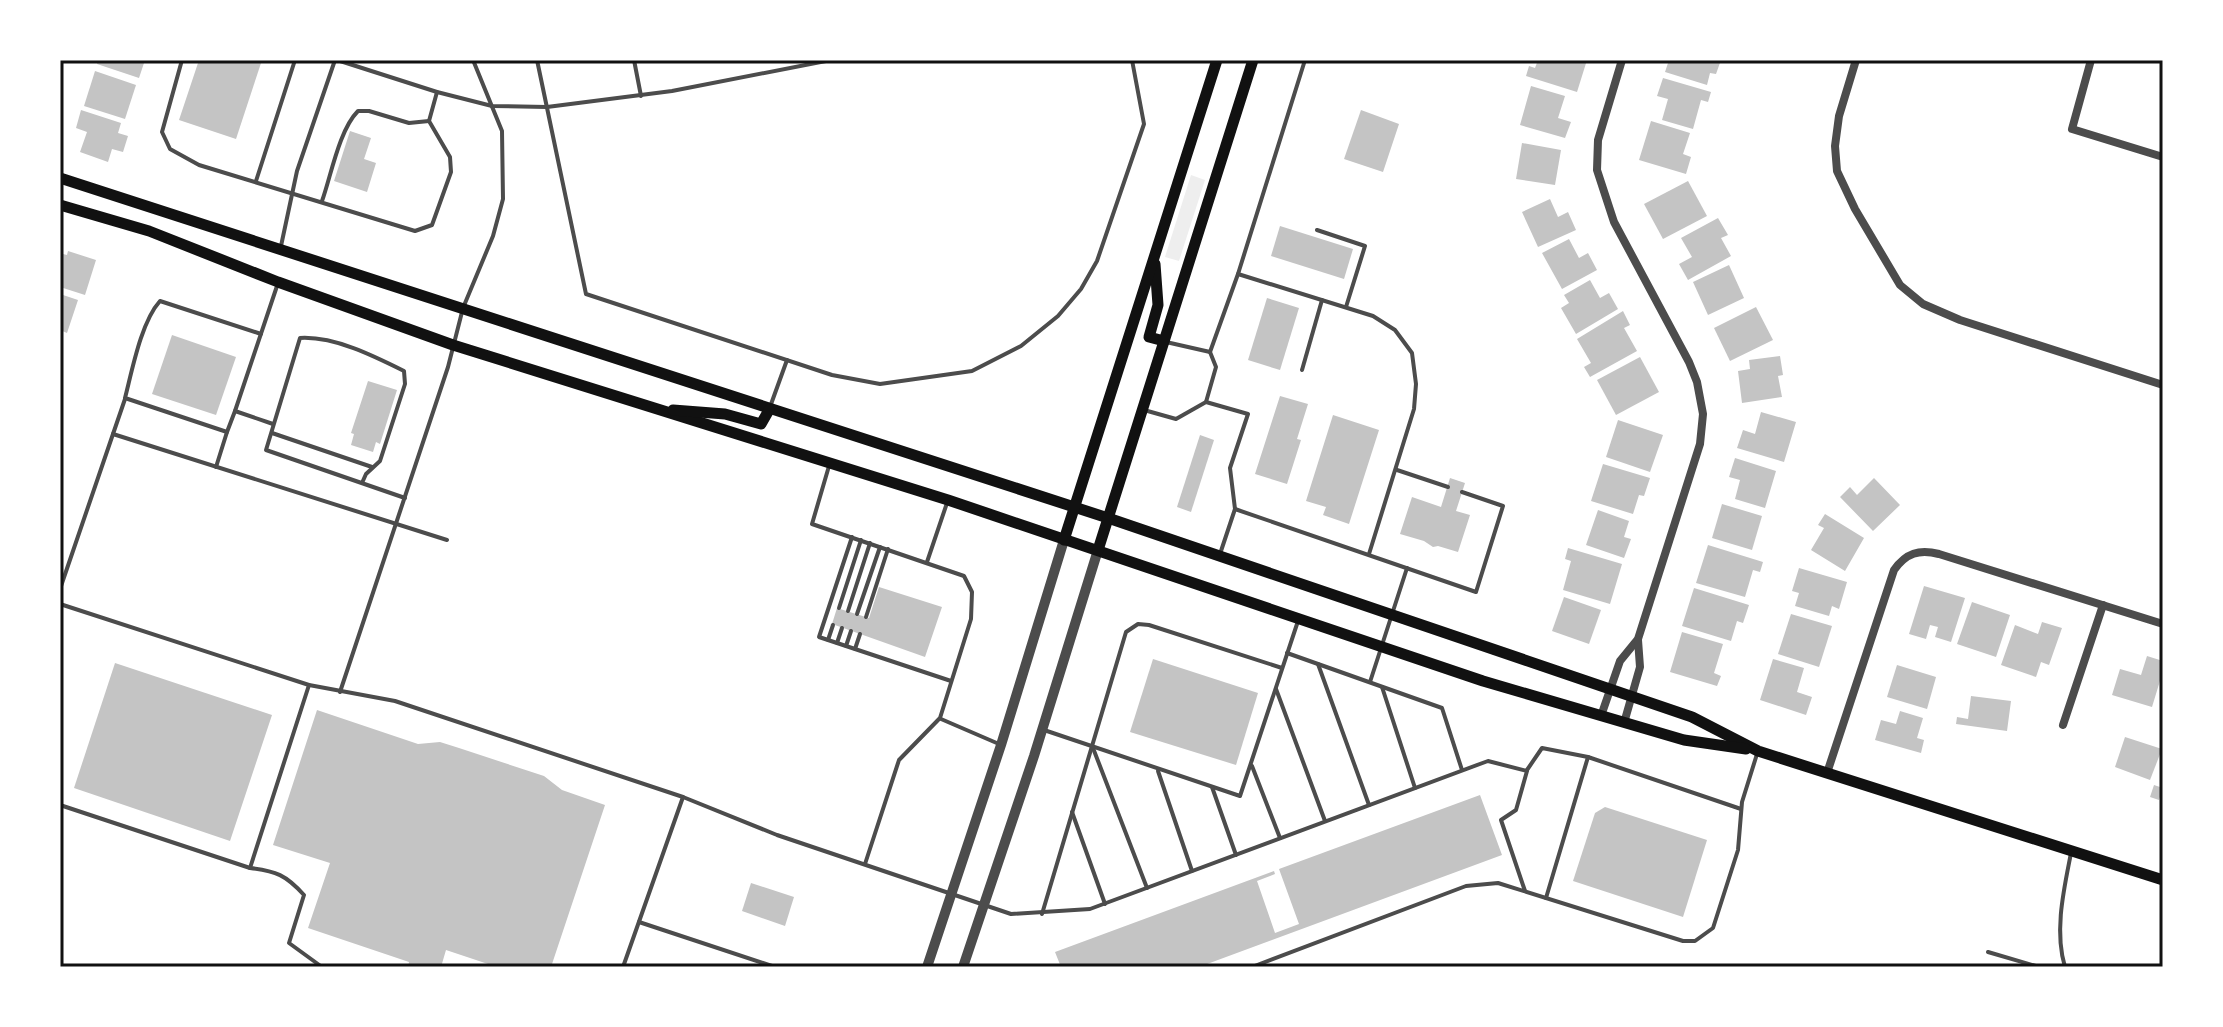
<svg xmlns="http://www.w3.org/2000/svg" width="2223" height="1027" viewBox="0 0 2223 1027" font-family="'DM Sans',sans-serif">
<style>
.green{fill:#eee}
.building{fill:#c4c4c4}
.lines{fill:none;stroke-linecap:round;stroke-linejoin:round}
.service{stroke:#4c4c4c;stroke-width:4}
.minor{stroke:#4c4c4c;stroke-width:8}
.tertiary{stroke:#4c4c4c;stroke-width:10}
.secondary{stroke:#111;stroke-width:11}
.neatline{fill:none;stroke:#111;stroke-width:3}
</style>
<rect width="100%" height="100%" fill="#fff"/>
<polygon class="green" points="1191,175 1205,180 1179,261 1165,257"/>
<g class="building">
<polygon points="98,60 145,60 139,78 97,64"/>
<polygon points="199,60 262,60 236,139 179,120"/>
<polygon points="1538,60 1587,60 1577,92 1526,76 1529,66 1535,68"/>
<polygon points="1669,60 1721,60 1716,74 1710,73 1707,85 1665,72"/>
<polygon points="95,71 136,85 125,119 84,106"/>
<polygon points="1663,78 1711,92 1708,102 1701,100 1693,129 1662,120 1668,99 1657,96"/>
<polygon points="1531,86 1565,96 1558,118 1571,122 1565,138 1520,125"/>
<polygon points="81,110 121,123 118,133 128,136 123,152 112,149 108,162 80,152 87,132 76,128"/>
<polygon points="1361,110 1399,124 1383,172 1344,159"/>
<polygon points="1651,121 1690,133 1683,154 1691,157 1686,174 1639,160"/>
<polygon points="350,131 371,138 364,159 376,163 367,192 334,181"/>
<polygon points="1522,143 1561,150 1555,185 1516,179"/>
<polygon points="1688,181 1707,216 1663,239 1644,204"/>
<polygon points="1550,199 1558,217 1568,212 1576,230 1538,247 1522,212"/>
<polygon points="1718,218 1728,235 1721,238 1731,256 1688,280 1679,264 1692,257 1681,238"/>
<polygon points="1280,226 1353,249 1344,279 1271,256"/>
<polygon points="1569,239 1579,258 1588,253 1597,270 1562,289 1542,253"/>
<polygon points="68,251 96,260 85,295 60,287 60,263 63,254 67,255"/>
<polygon points="1729,265 1744,298 1708,315 1693,282"/>
<polygon points="1590,280 1600,298 1609,293 1618,309 1576,334 1561,308 1569,303 1564,295"/>
<polygon points="60,294 78,300 67,333 60,330"/>
<polygon points="1267,298 1299,308 1280,370 1248,360"/>
<polygon points="1756,307 1773,340 1730,361 1714,328"/>
<polygon points="1623,311 1630,325 1624,328 1637,351 1590,377 1584,367 1591,363 1577,339"/>
<polygon points="172,335 236,357 216,415 152,394"/>
<polygon points="1780,356 1783,375 1778,376 1782,397 1742,403 1738,371 1750,369 1749,360"/>
<polygon points="1640,357 1659,392 1616,415 1597,380"/>
<polygon points="368,381 397,390 380,444 376,442 373,452 351,445 354,434 351,433"/>
<polygon points="1280,396 1308,404 1297,439 1301,440 1287,484 1255,474"/>
<polygon points="1761,412 1796,422 1784,462 1737,448 1743,430 1755,434"/>
<polygon points="1333,415 1379,430 1349,524 1323,515 1326,507 1306,501"/>
<polygon points="1618,420 1663,435 1650,472 1606,457"/>
<polygon points="1200,435 1214,440 1191,512 1177,507"/>
<polygon points="1735,458 1776,471 1765,508 1735,499 1740,480 1729,477"/>
<polygon points="1603,464 1650,478 1644,496 1639,495 1633,514 1591,501"/>
<polygon points="1450,478 1465,483 1456,511 1470,515 1458,552 1438,546 1433,547 1424,541 1400,534 1412,497 1441,507"/>
<polygon points="1874,478 1900,505 1873,531 1840,497 1850,487 1857,495"/>
<polygon points="1722,504 1762,516 1752,550 1712,538"/>
<polygon points="1598,510 1629,521 1624,537 1631,539 1624,558 1586,545"/>
<polygon points="1825,514 1864,538 1845,571 1811,550 1824,528 1818,525"/>
<polygon points="1708,545 1763,562 1760,572 1753,570 1745,597 1696,583"/>
<polygon points="1568,548 1622,564 1610,604 1563,590 1571,561 1565,559"/>
<polygon points="1799,568 1847,582 1839,609 1832,606 1829,616 1795,606 1799,593 1792,591"/>
<polygon points="1924,586 1965,598 1951,642 1935,637 1938,627 1930,625 1926,639 1909,634"/>
<polygon points="879,587 942,607 925,657 832,624 837,608 869,618"/>
<polygon points="1694,588 1749,605 1743,623 1737,621 1731,641 1682,626"/>
<polygon points="1564,597 1601,610 1589,644 1552,631"/>
<polygon points="1972,602 2010,615 1996,657 1957,644"/>
<polygon points="1791,614 1832,626 1819,667 1778,654"/>
<polygon points="2042,622 2062,628 2049,665 2041,662 2036,677 2001,665 2015,625 2038,634"/>
<polygon points="1682,632 1723,644 1714,673 1721,676 1717,686 1670,672"/>
<polygon points="2147,656 2163,661 2163,671 2152,707 2112,695 2120,669 2141,675"/>
<polygon points="1153,659 1258,693 1236,765 1130,732"/>
<polygon points="1773,659 1804,668 1797,692 1812,697 1806,715 1760,700"/>
<polygon points="115,663 272,715 230,841 74,788"/>
<polygon points="1897,665 1936,677 1927,709 1887,697"/>
<polygon points="1971,696 2011,701 2007,731 1956,724 1957,717 1968,719"/>
<polygon points="317,710 418,744 440,742 459,748 544,776 562,790 605,805 551,967 497,967 446,950 441,967 408,967 409,962 308,928 330,863 273,845"/>
<polygon points="1900,711 1923,718 1917,738 1924,740 1921,753 1875,740 1881,720 1896,724"/>
<polygon points="2125,737 2162,749 2150,780 2115,767"/>
<polygon points="2154,785 2163,788 2159,800 2150,797"/>
<polygon points="1480,795 1502,855 1199,967 1061,967 1055,952 1274,871 1275,874 1257,881 1275,933 1299,924 1279,869"/>
<polygon points="1605,807 1707,840 1683,917 1573,881 1595,813"/>
<polygon points="751,883 794,897 785,926 742,911"/>
</g>
<g class="lines">
<g class="service">
<polyline points="182,60 162,132 170,149 199,165 415,231 432,225 451,172 450,157 429,121 437,92"/>
<polyline points="337,60 437,92 492,106 547,107 672,91 831,60"/>
<polyline points="537,60 586,294 832,375 880,384 972,371 1021,346 1058,316 1081,289 1097,261 1144,124 1132,60"/>
<polyline points="634,60 641,96"/>
<polyline points="256,181 295,60"/>
<path d="M 322,201 C 331,176 339,130 358,111 L 369,111 L 409,123 L 429,121"/>
<polyline points="1317,230 1365,246 1346,307"/>
<polyline points="281,246 297,171 335,60"/>
<polyline points="1238,274 1373,316 1395,330 1412,353 1416,384 1414,409 1369,554"/>
<polyline points="1166,342 1210,352 1238,274 1305,60"/>
<polyline points="1302,370 1322,300"/>
<polyline points="1206,402 1216,367 1210,352"/>
<polyline points="770,407 787,360"/>
<polyline points="1144,410 1176,419 1206,402 1248,414 1230,468 1235,509"/>
<path d="M 235,411 L 227,432 L 125,398 C 132,371 141,322 160,301 L 261,334"/>
<polyline points="273,424 235,411 277,286"/>
<polyline points="272,433 372,467"/>
<polyline points="113,434 125,399"/>
<polyline points="829,466 812,524 964,576 972,592 971,619 940,718 899,760 865,864"/>
<polyline points="216,467 227,432"/>
<polyline points="1397,470 1448,487"/>
<path d="M 362,483 L 366,474 L 380,461 L 405,384 L 404,371 C 374,356 334,336 300,338 L 266,450 L 405,498"/>
<polyline points="852,537 819,637 951,681"/>
<polyline points="1220,554 1235,509 1476,592 1503,506 1462,492"/>
<polyline points="927,562 948,500"/>
<polyline points="60,589 113,434 447,540"/>
<polyline points="60,604 309,685 395,701 683,797 777,835 1011,914 1090,909 1488,761 1527,771 1516,810 1501,820 1525,891"/>
<polyline points="839,608 861,540"/>
<polyline points="848,611 870,543"/>
<polyline points="857,614 880,547"/>
<polyline points="866,617 888,549"/>
<polyline points="828,640 833,625"/>
<polyline points="837,643 842,628"/>
<polyline points="846,646 851,631"/>
<polyline points="855,649 860,634"/>
<polyline points="1287,653 1442,708 1462,770"/>
<polyline points="1318,664 1369,805"/>
<polyline points="1370,682 1407,568"/>
<polyline points="1382,687 1415,788"/>
<polyline points="1276,689 1325,821"/>
<polyline points="340,692 448,367 463,308 493,236 503,199 502,131 473,60"/>
<polyline points="941,719 999,744"/>
<polyline points="1044,730 1240,796 1298,621"/>
<polyline points="1093,748 1147,888"/>
<polyline points="1252,766 1280,838"/>
<polyline points="1527,770 1542,748 1588,757"/>
<polyline points="1158,771 1192,871"/>
<polyline points="1212,787 1236,855"/>
<path d="M 60,805 L 250,868 C 276,871 286,875 304,895 L 289,943 L 322,967"/>
<polyline points="1072,812 1105,904"/>
<polyline points="250,868 309,685"/>
<polyline points="1546,898 1588,757 1741,809"/>
<polyline points="1042,914 1126,632 1138,624 1149,625 1282,668"/>
<polyline points="639,922 775,967"/>
<polyline points="1988,952 2039,967"/>
<polyline points="623,967 683,797"/>
<polyline points="1252,967 1466,886 1498,883 1683,941 1695,941 1713,928 1738,850 1742,802 1757,754"/>
<path d="M 2065,967 C 2054,931 2064,889 2071,853"/>
</g>
<g class="minor">
<polyline points="1856,60 1839,116 1835,146 1837,171 1855,209 1900,285 1923,304 1960,320 2163,385"/>
<polyline points="2091,60 2072,129 2163,157"/>
<polyline points="1601,716 1620,661 1638,639 1700,444 1703,414 1697,382 1689,362 1614,222 1597,170 1598,140 1622,60"/>
<polyline points="1624,723 1640,667 1638,640"/>
<polyline points="2063,725 2103,605"/>
<path d="M 1827,773 L 1894,570 C 1906,553 1919,549 1939,554 L 2163,624"/>
</g>
<g class="tertiary">
<polyline points="927,967 1001,745 1064,540"/>
<polyline points="963,967 1034,756 1098,550"/>
</g>
<g class="secondary">
<polyline points="60,178 1108,518 1692,717 1758,751 2163,880"/>
<polyline points="60,205 149,231 278,282 453,345 948,500 1483,681 1684,740 1746,749"/>
<polyline points="1155,264 1158,305 1149,337 1164,341"/>
<polyline points="673,410 725,414 761,424 769,410"/>
<polyline points="1064,540 1217,60"/>
<polyline points="1098,550 1253,60"/>
</g>
</g>
<rect width="2223" height="1027" fill="none" stroke="#ffffff" stroke-width="124"/>
<rect x="62" y="62" width="2099" height="903" class="neatline"/>
</svg>
